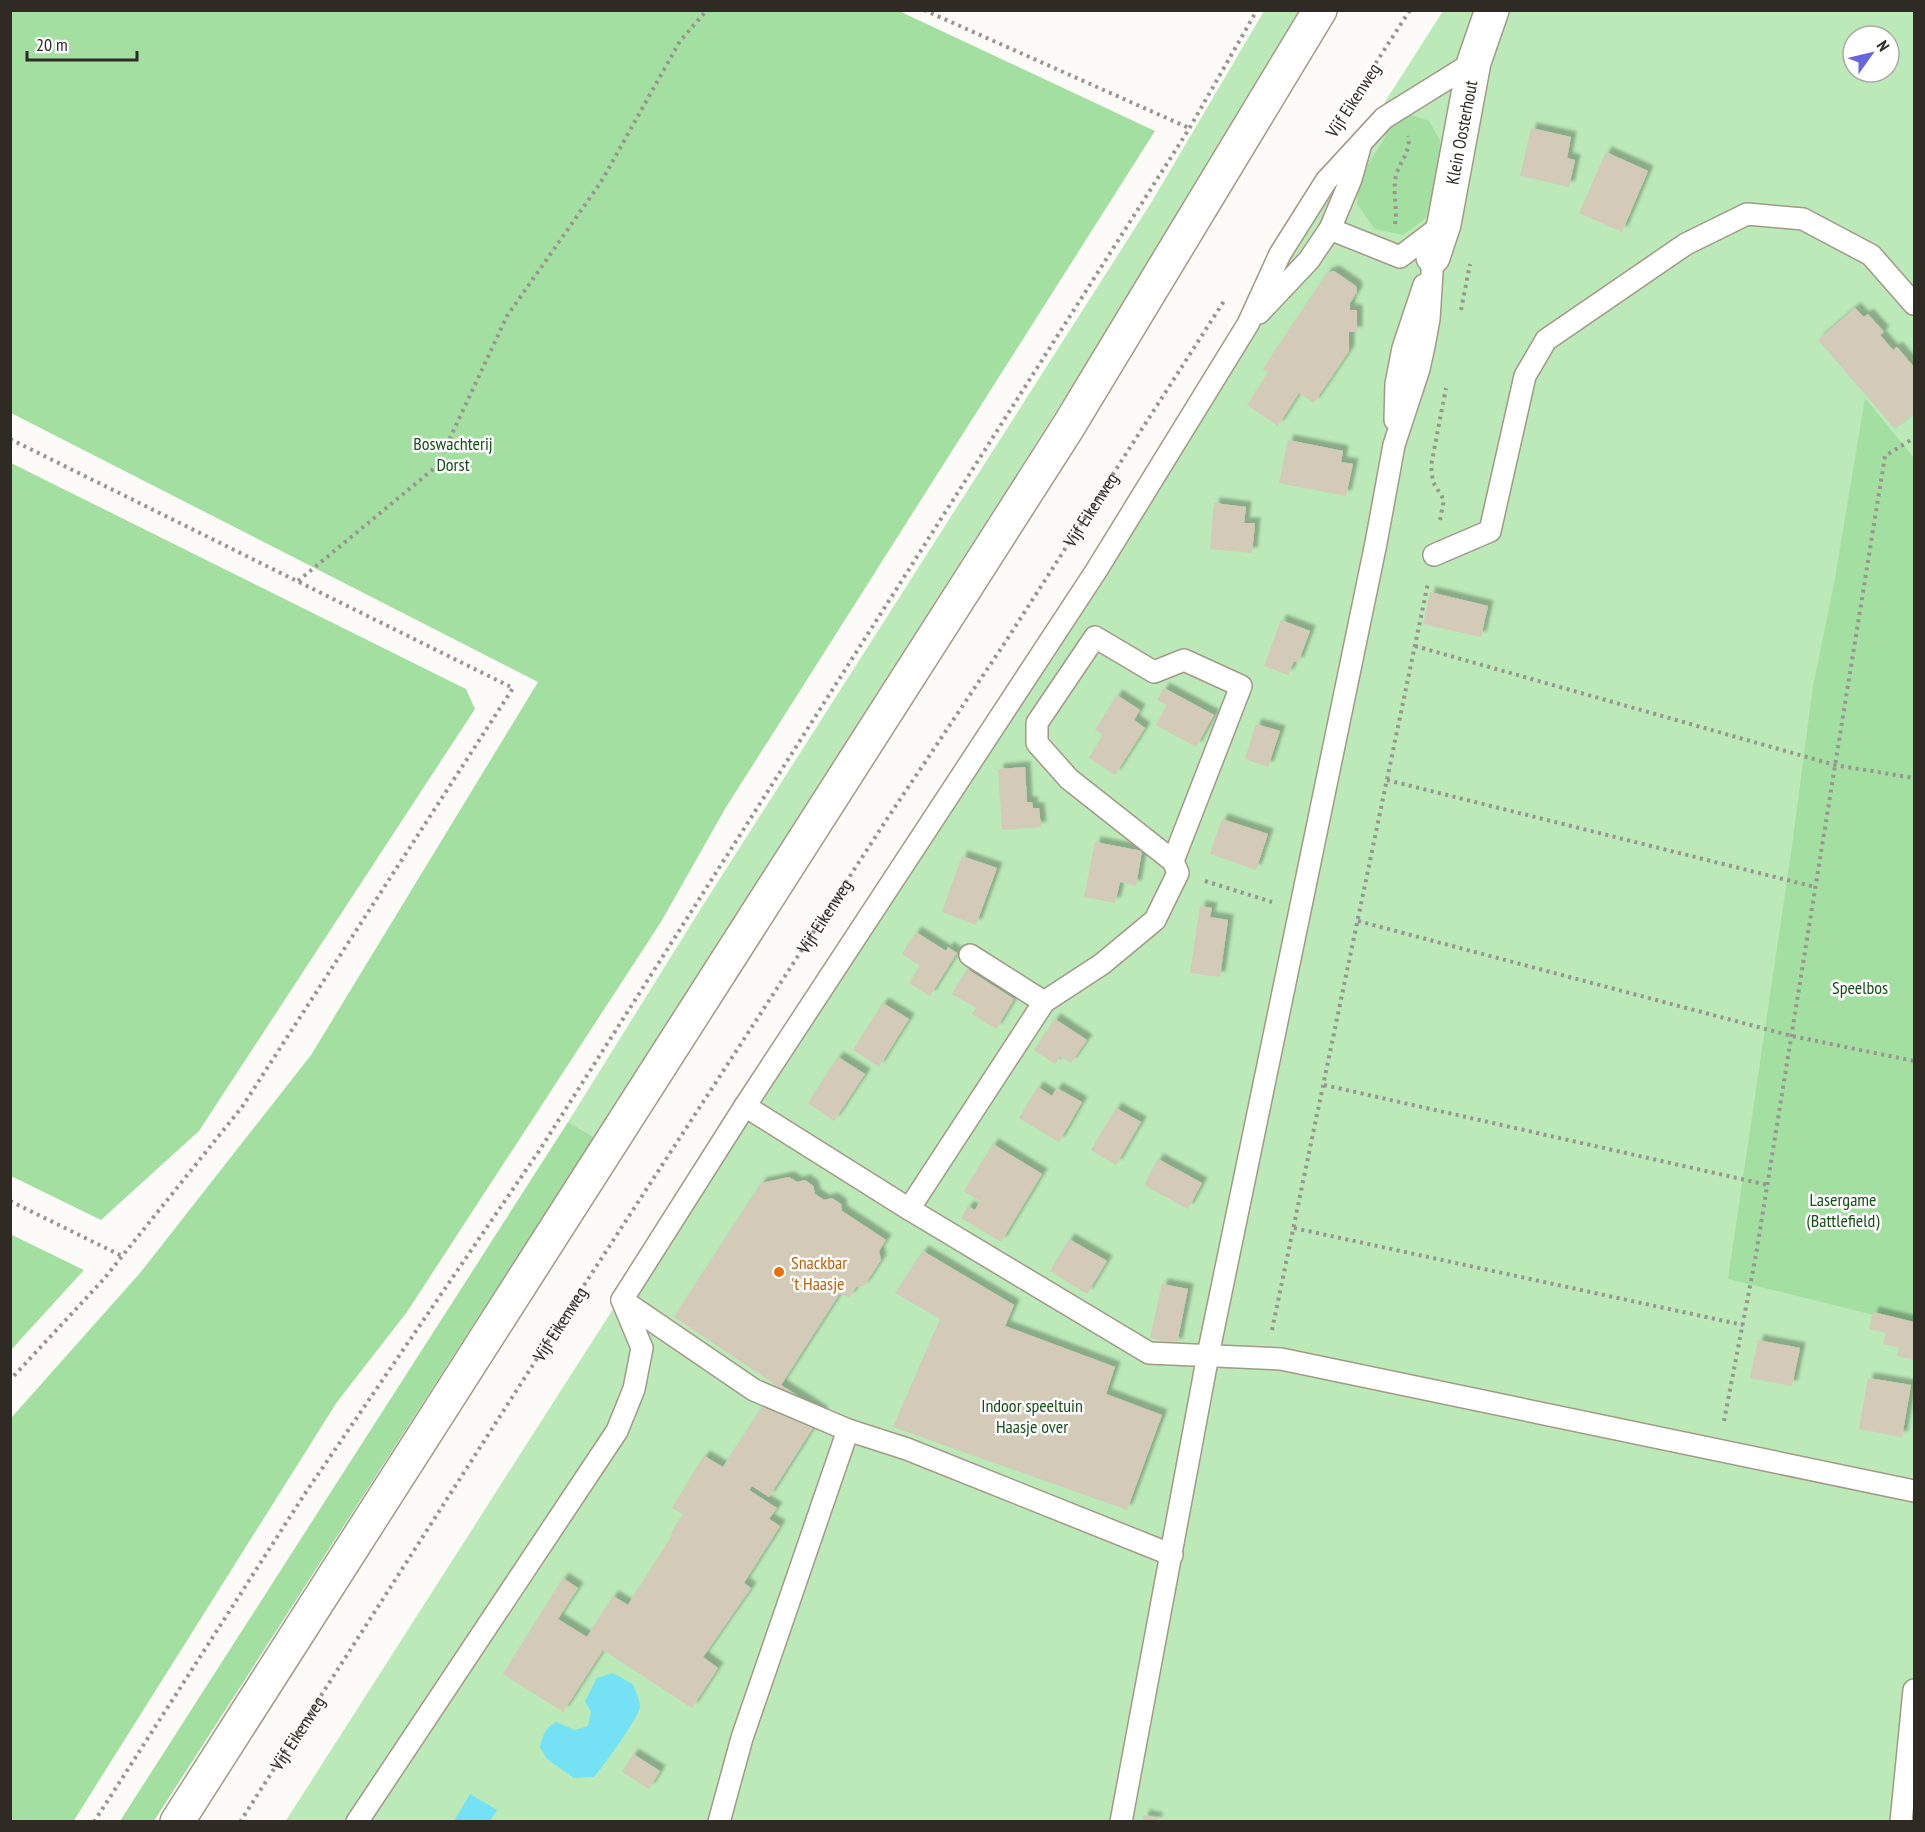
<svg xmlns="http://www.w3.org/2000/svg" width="1925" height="1832" viewBox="0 0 1925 1832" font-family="'PT Sans Narrow',sans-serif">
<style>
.green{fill:#bbe9b8;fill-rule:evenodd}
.forest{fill:#a4dfa2}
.water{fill:#74e2f4}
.building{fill:#d4cab8;filter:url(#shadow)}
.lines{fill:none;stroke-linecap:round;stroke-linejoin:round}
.service-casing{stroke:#a29987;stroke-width:24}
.minor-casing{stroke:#a29987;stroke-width:36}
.secondary-casing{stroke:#a29987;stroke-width:36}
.path{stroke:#999691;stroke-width:4;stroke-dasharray:3 4.5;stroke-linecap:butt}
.service{stroke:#fff;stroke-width:21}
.minor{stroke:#fff;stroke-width:33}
.secondary{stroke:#fff;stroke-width:33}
.food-dot{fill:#e8710a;stroke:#fff;stroke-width:2}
.labels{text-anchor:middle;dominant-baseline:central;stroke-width:5;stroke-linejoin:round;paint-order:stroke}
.street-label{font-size:18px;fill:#2f2b24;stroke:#fff}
.park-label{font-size:18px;fill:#155017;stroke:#fff}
.food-label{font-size:18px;fill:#c56008;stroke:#fff;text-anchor:start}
</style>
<defs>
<filter id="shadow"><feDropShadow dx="5.5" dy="-5.5" stdDeviation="1.5" flood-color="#0004"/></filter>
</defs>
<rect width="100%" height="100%" fill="#fdfbf8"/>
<g class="green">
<polygon points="1264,11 1299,11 1152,258 1049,423 594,1137 568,1122 705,902 1151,203"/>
<path d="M 1443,11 L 1914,11 L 1914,1821 L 285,1822 ZM 1853,36 L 1889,36 L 1889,72 L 1853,72 Z"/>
</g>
<g class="forest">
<polygon points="11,10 899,11 1155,131 725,809 661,922 407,1312 337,1402 73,1822 11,1821 11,1418 140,1273 311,1055 538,682 11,413"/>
<polygon points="1397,110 1429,121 1440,140 1439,171 1426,218 1403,235 1375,229 1357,204 1358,179 1383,141"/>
<polygon points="1865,398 1914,458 1914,1325 1728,1279 1791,853 1813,686 1834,584"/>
<polygon points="11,463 466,689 475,709 199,1131 101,1220 11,1176"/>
<polygon points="568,1122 594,1137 154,1821 120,1821"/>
<polygon points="10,1234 84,1270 11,1350 10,1350"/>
</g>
<g class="water">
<path d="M 612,1673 C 620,1676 625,1681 633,1684 C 635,1691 640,1700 640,1707 C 639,1717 602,1768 594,1777 L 574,1778 L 547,1759 L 540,1747 C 543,1735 545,1728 556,1722 L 575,1730 L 588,1726 L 591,1712 L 585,1701 L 597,1678 Z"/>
<polygon points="470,1794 497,1810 490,1821 454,1821"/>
</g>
<g class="building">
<polygon points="1531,128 1571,137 1567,158 1575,160 1569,187 1520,176"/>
<polygon points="1606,152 1648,171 1622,232 1579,213"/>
<polygon points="1334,271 1356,286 1357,292 1350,303 1350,310 1357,310 1357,332 1349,332 1349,351 1314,403 1299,393 1278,426 1247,405 1268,373 1263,369 1327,273"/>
<polygon points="1855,308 1864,317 1868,314 1884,332 1880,335 1893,350 1897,347 1914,367 1914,412 1895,429 1818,340"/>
<polygon points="1288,440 1343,451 1341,462 1353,464 1346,496 1279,483"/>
<polygon points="1214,503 1246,507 1244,523 1255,523 1252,553 1210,549"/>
<polygon points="1430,592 1488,606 1481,637 1423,624"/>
<polygon points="1281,620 1310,631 1298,663 1294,661 1288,675 1264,666"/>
<polygon points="1164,688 1214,715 1196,747 1156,725 1167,705 1157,700"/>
<polygon points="1117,695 1140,710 1134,720 1145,728 1115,775 1089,758 1103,735 1095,730"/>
<polygon points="1256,724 1280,731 1268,767 1245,759"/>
<polygon points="1025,767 1027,802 1032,802 1033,808 1039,808 1041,827 1002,830 998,769"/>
<polygon points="1222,819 1268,834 1256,870 1210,854"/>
<polygon points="1095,842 1142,851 1136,886 1120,882 1115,903 1084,897"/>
<polygon points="962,856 997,868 976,925 942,912"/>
<polygon points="1200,906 1212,908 1210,917 1228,920 1220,977 1190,973"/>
<polygon points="916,932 946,951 948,947 957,953 930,996 909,983 920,966 902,954"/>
<polygon points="967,969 1014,999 996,1029 972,1014 976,1008 952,994"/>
<polygon points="883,1003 909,1019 879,1067 853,1050"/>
<polygon points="1055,1019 1087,1040 1071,1063 1060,1056 1055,1064 1034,1050"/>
<polygon points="838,1057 865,1074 834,1121 808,1103"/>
<polygon points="1038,1087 1052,1096 1057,1088 1082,1102 1059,1142 1019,1118"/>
<polygon points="1116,1108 1141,1122 1116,1165 1091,1150"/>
<polygon points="993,1144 1042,1174 1001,1242 961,1218 968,1206 975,1210 980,1201 964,1191"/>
<polygon points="1158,1159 1202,1183 1188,1209 1144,1185"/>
<polygon points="789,1177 797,1182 805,1180 813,1186 815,1194 824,1200 832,1198 841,1204 842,1211 886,1240 879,1251 881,1260 864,1286 856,1287 849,1298 840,1293 781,1385 823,1412 769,1497 752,1486 749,1490 777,1508 769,1519 780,1526 744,1583 751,1588 703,1657 718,1668 692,1708 603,1650 563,1712 503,1674 563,1578 578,1588 558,1619 587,1637 613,1596 628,1605 673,1534 671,1533 683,1514 672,1508 704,1456 723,1467 776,1385 674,1317 761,1183"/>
<polygon points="1069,1239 1107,1261 1087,1294 1050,1271"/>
<polygon points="923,1251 1014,1305 1005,1326 1115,1367 1106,1394 1162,1415 1127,1510 893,1427 940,1319 895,1293"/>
<polygon points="1162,1284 1188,1289 1177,1344 1150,1338"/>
<polygon points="1873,1312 1914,1322 1914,1360 1897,1356 1899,1348 1883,1344 1886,1333 1869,1329"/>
<polygon points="1758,1340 1800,1348 1792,1386 1750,1378"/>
<polygon points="1868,1378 1911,1385 1902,1437 1859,1429"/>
<polygon points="633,1754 660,1771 649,1789 622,1772"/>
<polygon points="1144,1815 1157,1818 1157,1822 1142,1822"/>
</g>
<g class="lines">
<defs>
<g id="service">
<polyline points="1330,229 1351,179 1360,147"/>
<polyline points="1259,313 1309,260 1330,229 1400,257 1442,225"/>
<polyline points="1395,420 1396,384 1403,348 1424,285"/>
<polyline points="1434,555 1490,531 1525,376 1546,340 1686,244 1747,214 1803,219 1871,255 1914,304"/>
<polyline points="1173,861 1241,686 1184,660 1154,672 1095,637 1037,723 1037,743 1069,779 1173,861 1178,873 1155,920 1102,964 1044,1002 909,1209 1149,1353 1281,1359 1914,1491"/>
<polyline points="970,955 1044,1002"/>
<polyline points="745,1106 909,1209"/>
<polyline points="622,1300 754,1390 848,1430"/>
<polyline points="357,1822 617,1431 634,1389 642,1348 622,1300 745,1106 1096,571 1248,324 1280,254 1326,181 1384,118 1474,62"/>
<polyline points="719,1822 742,1738 848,1430 907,1449 1172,1555"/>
<polyline points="1121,1822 1208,1355 1376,543 1394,445 1419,369 1424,346 1429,319 1433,257"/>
<polyline points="1901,1822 1914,1690"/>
</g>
<g id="minor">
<path id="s2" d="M 1433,257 L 1444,224 L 1474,62 L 1492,10"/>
</g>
<polyline id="secondary" points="177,1822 1068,427 1320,10"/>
</defs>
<use href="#service" class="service-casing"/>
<use href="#minor" class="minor-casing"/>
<use href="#secondary" class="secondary-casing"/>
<g class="path">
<polyline points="924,10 1189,128"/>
<polyline points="1339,120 1410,10"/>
<path d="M 1395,224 C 1398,208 1392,191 1396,176 C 1399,162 1412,151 1408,136"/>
<polyline points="1461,310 1470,264"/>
<polyline points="10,439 513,688 242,1107 103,1280 10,1380"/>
<polyline points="1440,520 1444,500 1433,482 1431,466 1446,388"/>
<polyline points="298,581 437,466 507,316 601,182 680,41 707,10"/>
<polyline points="1415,646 1835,765 1914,778"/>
<polyline points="1387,780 1815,887"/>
<polyline points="1205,881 1272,902"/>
<polyline points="1358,921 1792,1036 1914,1061"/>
<polyline points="1324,1085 1768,1185"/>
<polyline points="10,1201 122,1256"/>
<polyline points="1294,1228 1743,1325"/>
<polyline points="1272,1330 1428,583"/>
<polyline points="1724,1421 1756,1255 1885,456 1914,438"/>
<polyline points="94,1822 306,1492 539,1151 1189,129 1257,10"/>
<path id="s1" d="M 240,1822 L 579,1293 L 887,819 L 1006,641 L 1224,301"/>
</g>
<use href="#service" class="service"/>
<use href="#minor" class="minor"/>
<use href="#secondary" class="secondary"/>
</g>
<circle class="food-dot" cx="779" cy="1272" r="6"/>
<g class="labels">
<g class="street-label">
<text transform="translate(1353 100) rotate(-57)">Vijf Eikenweg</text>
<text stroke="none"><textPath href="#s2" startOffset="128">Klein Oosterhout</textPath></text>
<text stroke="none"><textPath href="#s1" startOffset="1564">Vijf Eikenweg</textPath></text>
<text stroke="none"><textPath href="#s1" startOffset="1078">Vijf Eikenweg</textPath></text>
<text stroke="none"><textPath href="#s1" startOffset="592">Vijf Eikenweg</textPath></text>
<text stroke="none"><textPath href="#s1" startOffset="106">Vijf Eikenweg</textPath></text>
</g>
<g class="park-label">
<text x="453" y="443">Boswachterij<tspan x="453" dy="21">Dorst</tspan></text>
<text x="1860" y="987">Speelbos</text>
<text x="1843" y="1199">Lasergame<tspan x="1843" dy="21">(Battlefield)</tspan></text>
<text x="1032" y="1405">Indoor speeltuin<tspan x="1032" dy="21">Haasje over</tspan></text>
</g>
<g class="food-label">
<text x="791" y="1262">Snackbar<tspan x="791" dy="21">'t Haasje</tspan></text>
</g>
</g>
<rect width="1925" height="1832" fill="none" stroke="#2f2b24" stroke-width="24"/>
<g transform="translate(1871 54) rotate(56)"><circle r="28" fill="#ffffff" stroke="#acaaa7" stroke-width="1.5"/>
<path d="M0-4.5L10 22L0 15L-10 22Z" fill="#6766df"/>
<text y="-9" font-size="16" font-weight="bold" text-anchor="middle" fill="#2f2b24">N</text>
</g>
<path d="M27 51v9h110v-9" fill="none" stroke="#2f2b24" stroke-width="3"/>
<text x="36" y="51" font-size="18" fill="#2f2b24" stroke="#ffffff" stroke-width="4.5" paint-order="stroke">20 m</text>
</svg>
